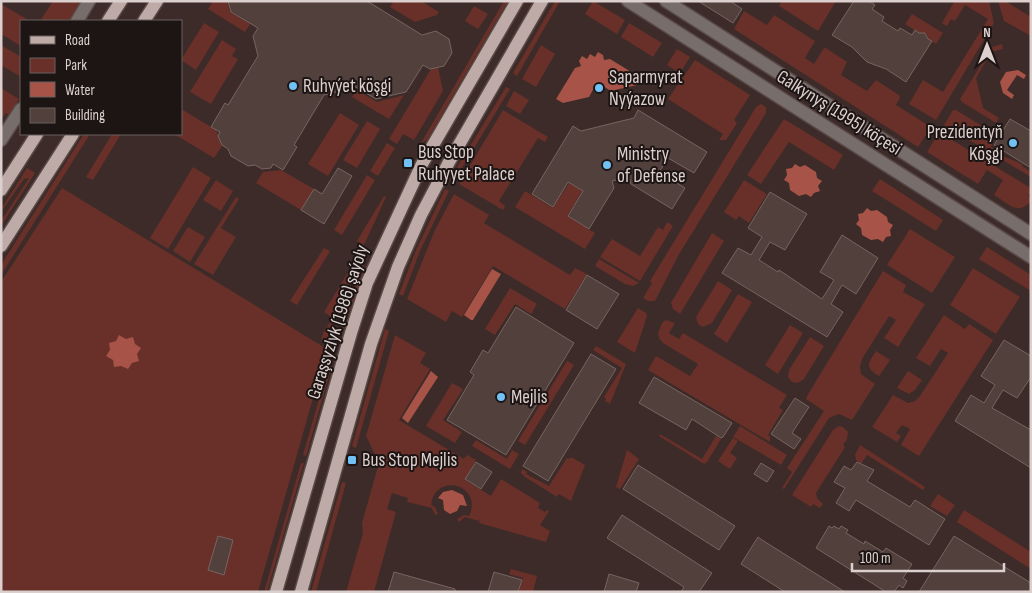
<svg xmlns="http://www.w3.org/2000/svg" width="1032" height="593" viewBox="0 0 1032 593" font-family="'Sofia Sans Condensed',sans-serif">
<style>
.green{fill:#683028}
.water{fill:#a85347}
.building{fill:#52403d;stroke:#786460}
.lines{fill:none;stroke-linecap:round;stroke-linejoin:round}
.minor-casing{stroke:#594946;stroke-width:15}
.major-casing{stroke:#594946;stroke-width:15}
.minor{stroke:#776e6c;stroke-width:12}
.major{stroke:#beaba8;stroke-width:12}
.poi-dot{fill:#72c1f5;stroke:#1d1514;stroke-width:2}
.labels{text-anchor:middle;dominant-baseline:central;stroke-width:4;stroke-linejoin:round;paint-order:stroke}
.poi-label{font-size:19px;fill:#dcd0ce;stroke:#1d1514;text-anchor:start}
.street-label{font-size:19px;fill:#dcd0ce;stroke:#1d1514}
</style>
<rect width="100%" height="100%" fill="#3c2b28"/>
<g class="green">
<polygon points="53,1 82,1 70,21 40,21"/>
<polygon points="213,1 227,1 230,12 250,24 245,32 208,9"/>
<polygon points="394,1 421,1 439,12 437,15 415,22 390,7"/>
<polygon points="504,1 508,1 427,140 421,143"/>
<polygon points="555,1 560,1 517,76 513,73"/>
<polygon points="593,1 625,20 617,34 585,14"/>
<polygon points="782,1 836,1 818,31 779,6"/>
<polygon points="953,1 989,1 994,23 936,120 909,104 923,80 943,92 988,19 965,5 955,21 951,19 947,26 942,23 954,2"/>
<polygon points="998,1 1005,1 1031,17 1031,36 1004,21"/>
<polygon points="1,4 30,21 21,21 21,46 1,34"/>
<polygon points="474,6 488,14 478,29 465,21"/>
<polygon points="744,11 767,25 774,15 815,41 805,58 814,64 824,48 826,48 847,62 841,75 867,91 876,80 899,95 900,98 896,105 931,127 918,147 734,29"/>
<polygon points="912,14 943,33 936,44 929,39 926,33 919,33 905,24"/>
<polygon points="204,23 219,32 196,70 181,60"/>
<polygon points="629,23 662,43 653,57 621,37"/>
<polygon points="222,40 236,49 232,56 238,59 211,104 190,92"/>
<polygon points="1002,44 1003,49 991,52 976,78 983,108 999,118 996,123 962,102 960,99 992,47"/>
<polygon points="1,45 21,57 21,77 1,65"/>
<polygon points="541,45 555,54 536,87 522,79"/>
<polygon points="677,49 690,57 680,73 667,65"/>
<polygon points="695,60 750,95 734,120 737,123 726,140 719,140 723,134 668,99"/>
<polygon points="438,67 443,91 414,140 403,134 397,144 389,139 431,69"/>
<polygon points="506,87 510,89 454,181 450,179"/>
<polygon points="1,88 19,99 9,115 6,113 2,118"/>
<polygon points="357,90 377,102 404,95 389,119 352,97"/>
<polygon points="514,91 529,100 520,114 506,106"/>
<polygon points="761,104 766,107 766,113 678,256 655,301 648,301 643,298 652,283 650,281 756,107"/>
<polygon points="183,110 216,130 222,146 214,158 174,134 181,134 181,113"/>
<polygon points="503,110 548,137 545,142 538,138 499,201 505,206 503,210 459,184"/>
<path d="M 953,110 L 956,110 L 982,126 L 977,135 L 992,144 L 991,147 L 998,151 L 997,153 C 1007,159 1015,160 1023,165 L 1022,166 L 1031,172 L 1031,177 L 944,125 Z"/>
<polygon points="340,113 359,125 328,176 308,164"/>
<polygon points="784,119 843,155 834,170 789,142 761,184 747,175"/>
<polygon points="367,121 380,129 357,168 343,160"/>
<path d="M 939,132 L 1029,187 L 1031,191 L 1028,196 L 1031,197 L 1030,202 C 1017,216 1008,203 994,195 L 1003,180 L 987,170 L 978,184 L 927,152 Z"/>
<polygon points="84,134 90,134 1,275 1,265"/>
<polygon points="112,134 121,134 93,180 86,177"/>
<polygon points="387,143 395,148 378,176 370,171"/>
<polygon points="193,167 211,178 168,249 150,238"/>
<polygon points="27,168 35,173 1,226 1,221 29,178 24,179 1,212 1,209"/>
<polygon points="281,170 314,189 301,210 256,183 263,172"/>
<polygon points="367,175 375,180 342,235 334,230"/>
<polygon points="880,179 943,220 936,231 872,191"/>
<polygon points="216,180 233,191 221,211 203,200"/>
<polygon points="744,180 767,194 749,223 739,216 736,220 724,212"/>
<polygon points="569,183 582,191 567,216 595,233 585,249 515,207 525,191 553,208"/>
<polygon points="62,188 327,349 258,592 1,592 1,282"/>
<polygon points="445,189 449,191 420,251 403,296 399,294 416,250"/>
<polygon points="454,194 489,215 484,223 570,275 575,268 587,274 565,309 493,266 462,317 452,311 446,322 407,299 435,230"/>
<polygon points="384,196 386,197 364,245 357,241"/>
<polygon points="236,197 239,199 221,228 236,237 213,275 194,264"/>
<polygon points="667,222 673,226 640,281 600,257 612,239 640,256 658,227 663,230"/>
<polygon points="188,227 205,237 190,262 173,251"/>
<polygon points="910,229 955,257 932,293 887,265"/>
<polygon points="712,233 724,241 680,314 673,309 671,303"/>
<polygon points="987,247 1031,275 1031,291 979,259"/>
<polygon points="324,248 330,251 297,305 290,301"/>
<polygon points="599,259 639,283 633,286 625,284 595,266"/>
<polygon points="355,261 357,262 327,344 321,340 324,331 333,318 324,312"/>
<polygon points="362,265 365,266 337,348 306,456 303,455 334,347"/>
<polygon points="973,268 1020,297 996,334 950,305"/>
<polygon points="883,271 906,285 903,292 925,304 898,347 884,338 896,320 889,316 862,359 860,367 861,374 875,384 852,420 839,414 829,418 784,489 782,488 792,472 787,468 824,411 806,399 807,396"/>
<polygon points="718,281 732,290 712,323 703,327 698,324 696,317"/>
<polygon points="510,288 537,304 531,314 515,304 495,335 485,329"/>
<polygon points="738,294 752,302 727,343 714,334"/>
<polygon points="638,308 646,313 647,316 635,353 617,342"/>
<polygon points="944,315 965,329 969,324 993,340 919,456 901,445 910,429 902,425 896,433 901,436 897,442 872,427 893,395 908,403 915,401 920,396 948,353 941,349 930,366 916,358"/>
<polygon points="666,320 675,323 669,333 679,339 683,333 787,395 779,408 783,410 768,435 770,437 770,442 648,370 656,356 690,376 698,364 663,343 659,338 658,333 662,323"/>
<polygon points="790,325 803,333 778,374 765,365"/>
<polygon points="385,329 389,331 356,448 352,446"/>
<path d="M 395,335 L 426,353 L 420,363 L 430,369 L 399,420 L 464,459 L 467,455 L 476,460 L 465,480 L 491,496 L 501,479 L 540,503 L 538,508 L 545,512 L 547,510 L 549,511 L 540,525 L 550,531 L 546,542 L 479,523 L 480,519 L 479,521 L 465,517 L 459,522 L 457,519 L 464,515 L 469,516 C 484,485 435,471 431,505 L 435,507 L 438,514 L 435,515 L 432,508 L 407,502 L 408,498 L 392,493 L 387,509 L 396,512 L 374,592 L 346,592 L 363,533 L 362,523 L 379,463 L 366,436 Z"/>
<polygon points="810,337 824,346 804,379 798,383 792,382 788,377 789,370"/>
<polygon points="596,346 626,364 610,404 605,401 606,399 604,397 622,368 593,350"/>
<path d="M 876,351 L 890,360 L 879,376 C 865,367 867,365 876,351 Z"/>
<polygon points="567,361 574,365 525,445 518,441"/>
<polygon points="908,371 922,380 915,390 909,394 897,388"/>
<polygon points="452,383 463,389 443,420 462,432 455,443 426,426"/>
<polygon points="740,426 787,455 781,465 733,437"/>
<polygon points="839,426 843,427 848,432 847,439 843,445 845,447 816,493 817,498 823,504 820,508 813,504 811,507 792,495 833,430"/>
<polygon points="660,434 702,459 716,436 721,439 707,462 704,464 659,436"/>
<polygon points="733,438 738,441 730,453 737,458 730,469 718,461"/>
<polygon points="476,440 507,459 512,450 519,454 510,469 472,446"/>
<polygon points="860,445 925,487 923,490 867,455 861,464 856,460 855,455"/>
<polygon points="627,450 639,459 620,489 616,487"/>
<polygon points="571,457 585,465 571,501 559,494 557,497 525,477 521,473 522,469 527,472 526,474 549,486 567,458 569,459"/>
<polygon points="301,463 304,463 267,592 264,592"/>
<polygon points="342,482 346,483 316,592 311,592"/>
<polygon points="938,494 955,505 947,516 930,506"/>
<polygon points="964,510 1031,552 1031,569 957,522"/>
<polygon points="511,569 537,576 533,592 519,592 523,578 509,574"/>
</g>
<g class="water">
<polygon points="598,52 603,55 604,60 610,59 641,78 637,85 611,91 601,85 595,86 589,97 563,103 556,99 575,68 581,66 579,61 582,56 587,59 590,54 595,57"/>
<polygon points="1018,70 1026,75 1024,79 1017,75 1007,90 1014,95 1012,99 1003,93 1000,82 1006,72"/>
<polygon points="795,164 800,167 805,165 816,172 817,178 822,181 818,186 820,191 814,193 811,197 806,194 799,196 790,190 789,183 784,180 787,175 786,169 792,168"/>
<polygon points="867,208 871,211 877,210 887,217 888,222 893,225 890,230 891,236 886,237 883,242 878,239 871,240 862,235 861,228 856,224 859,220 858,214 863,213"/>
<polygon points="492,269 501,274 473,320 471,320 464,315"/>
<polygon points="119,335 126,339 133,337 135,344 141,348 137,354 139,361 132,363 128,369 121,366 114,367 113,360 106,356 110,350 109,343 116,341"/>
<polygon points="431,371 438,377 408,423 402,418"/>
<polygon points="452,490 463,495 467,506 460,505 457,511 450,514 444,510 443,500 438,498 443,492"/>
</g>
<g class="building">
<polygon points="228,1 367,1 422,35 436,31 449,39 452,53 444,66 430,69 423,65 406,92 376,99 349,83 344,90 324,95 294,145 297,147 283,170 273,164 271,168 262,169 255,165 248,166 231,156 228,149 222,145 218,136 220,132 211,127 225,103 228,105 258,56 253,36 258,28 231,12"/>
<polygon points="698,1 730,1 742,9 733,23"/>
<polygon points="854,1 869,1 875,5 872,9 884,17 882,21 898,31 900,28 912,35 915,30 919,33 925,33 928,39 932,41 906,82 886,69 867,62 852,47 832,35"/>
<polygon points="638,110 707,152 694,173 668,158 659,172 685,188 672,209 631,184 629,177 612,181 614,188 589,229 568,216 583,191 568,182 553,207 532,194 573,126 581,131 634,118"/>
<polygon points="1010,119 1031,131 1031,168 994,145"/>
<polygon points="338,168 352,176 324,224 301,210 314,189 322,194"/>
<polygon points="770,192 807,214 785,250 770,242 759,260 778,272 779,270 822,299 834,280 820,272 842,235 878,258 856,294 842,285 831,304 843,312 827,337 722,273 738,248 751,255 762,237 748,228"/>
<polygon points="587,275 619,294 597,329 566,310"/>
<polygon points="516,307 574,343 506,455 447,420 474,375 470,372 483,350 488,353"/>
<polygon points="1004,340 1031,356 1031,377 1017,398 1003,390 992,408 1031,430 1031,468 955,421 971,395 984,403 995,385 981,376"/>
<polygon points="591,354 616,369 548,481 523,466"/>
<polygon points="654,377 732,423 723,437 721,438 692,419 686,430 639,403"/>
<polygon points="795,398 809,407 792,433 801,439 794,449 771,434"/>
<polygon points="476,462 492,472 481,489 465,479"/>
<polygon points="857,462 874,470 867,481 910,507 915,500 945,519 929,545 856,500 849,511 836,503 845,488 834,482 844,466 851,470"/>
<polygon points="761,463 774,471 767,482 754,474"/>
<polygon points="638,465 735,526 719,550 623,489"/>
<polygon points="622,515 712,573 699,592 681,592 684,587 607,538"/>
<polygon points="829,526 832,528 834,526 839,529 841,526 848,530 846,533 864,544 865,541 883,552 886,548 912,564 903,578 907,581 903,588 899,585 894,592 886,592 816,548"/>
<polygon points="218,536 233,540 224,575 208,570"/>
<polygon points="954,536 1031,583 1031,592 919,592"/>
<polygon points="758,537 762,540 845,592 785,592 741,564"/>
<polygon points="394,572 455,589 455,592 388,592"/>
<polygon points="494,572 522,580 518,592 488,592"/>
<polygon points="609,574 639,583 636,592 604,592"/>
</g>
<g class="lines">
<defs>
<g id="minor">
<polyline points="628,1 1031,257"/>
<polyline points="666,1 1031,234"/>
<polyline points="77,21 89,1"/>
<polyline points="1,140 21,109"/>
</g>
<g id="major">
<polyline points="108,21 121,1"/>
<polyline points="144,21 157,1"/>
<polyline points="1,190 37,134"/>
<polyline points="1,246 73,134"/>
<polyline points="276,592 351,333 367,283 422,164 517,1"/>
<polyline points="301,592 371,344 398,267 421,215 449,162 542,1"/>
</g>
</defs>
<use href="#minor" class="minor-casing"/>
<use href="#major" class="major-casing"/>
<use href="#minor" class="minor"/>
<use href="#major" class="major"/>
</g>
<g class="poi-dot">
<circle cx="293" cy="86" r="5"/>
<circle cx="599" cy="88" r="5"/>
<circle cx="1013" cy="143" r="5"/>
<rect x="403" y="158" width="10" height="10" rx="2.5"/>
<circle cx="607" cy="165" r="5"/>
<circle cx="501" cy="397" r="5"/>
<rect x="347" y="455" width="10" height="10" rx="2.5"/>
</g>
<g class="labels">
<g class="poi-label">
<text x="609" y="77">Saparmyrat<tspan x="609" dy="22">Nyýazow</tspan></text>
<text x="303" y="86">Ruhyýet köşgi</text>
<text x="1003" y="132" text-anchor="end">Prezidentyň<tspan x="1003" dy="22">Köşgi</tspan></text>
<text x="418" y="152">Bus Stop<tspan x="418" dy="22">Ruhyyet Palace</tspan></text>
<text x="617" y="154">Ministry<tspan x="617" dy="22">of Defense</tspan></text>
<text x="511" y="397">Mejlis</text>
<text x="362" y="460">Bus Stop Mejlis</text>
</g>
<g class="street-label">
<text transform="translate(839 113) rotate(32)">Galkynyş (1995) köçesi</text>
<text transform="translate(338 322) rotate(-72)">Garaşsyzlyk (1986) şaýoly</text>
</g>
</g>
<rect width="1032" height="593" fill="none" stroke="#dcd0ce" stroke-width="5"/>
<rect x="20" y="20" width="162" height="115" fill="#1d1514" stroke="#69605e"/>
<rect x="30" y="36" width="25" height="8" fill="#beaba8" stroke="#69605e"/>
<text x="65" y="45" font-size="15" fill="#dcd0ce">Road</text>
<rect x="30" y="58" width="25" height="15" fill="#683028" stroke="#69605e"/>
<text x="65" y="70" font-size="15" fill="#dcd0ce">Park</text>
<rect x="30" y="82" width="25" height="15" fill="#a85347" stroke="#69605e"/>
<text x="65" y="95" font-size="15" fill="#dcd0ce">Water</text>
<rect x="30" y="108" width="25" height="15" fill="#52403d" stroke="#69605e"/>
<text x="65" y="120" font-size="15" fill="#dcd0ce">Building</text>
<g transform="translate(987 45)" stroke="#1d1514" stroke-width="4" paint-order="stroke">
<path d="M0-4L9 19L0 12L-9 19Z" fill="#dcd0ce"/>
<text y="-8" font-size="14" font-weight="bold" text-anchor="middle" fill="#dcd0ce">N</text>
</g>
<path d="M852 563v8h152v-8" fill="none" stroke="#dcd0ce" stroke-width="2.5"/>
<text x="860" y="563" font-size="15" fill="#dcd0ce" stroke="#1d1514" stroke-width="4" paint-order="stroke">100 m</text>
</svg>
